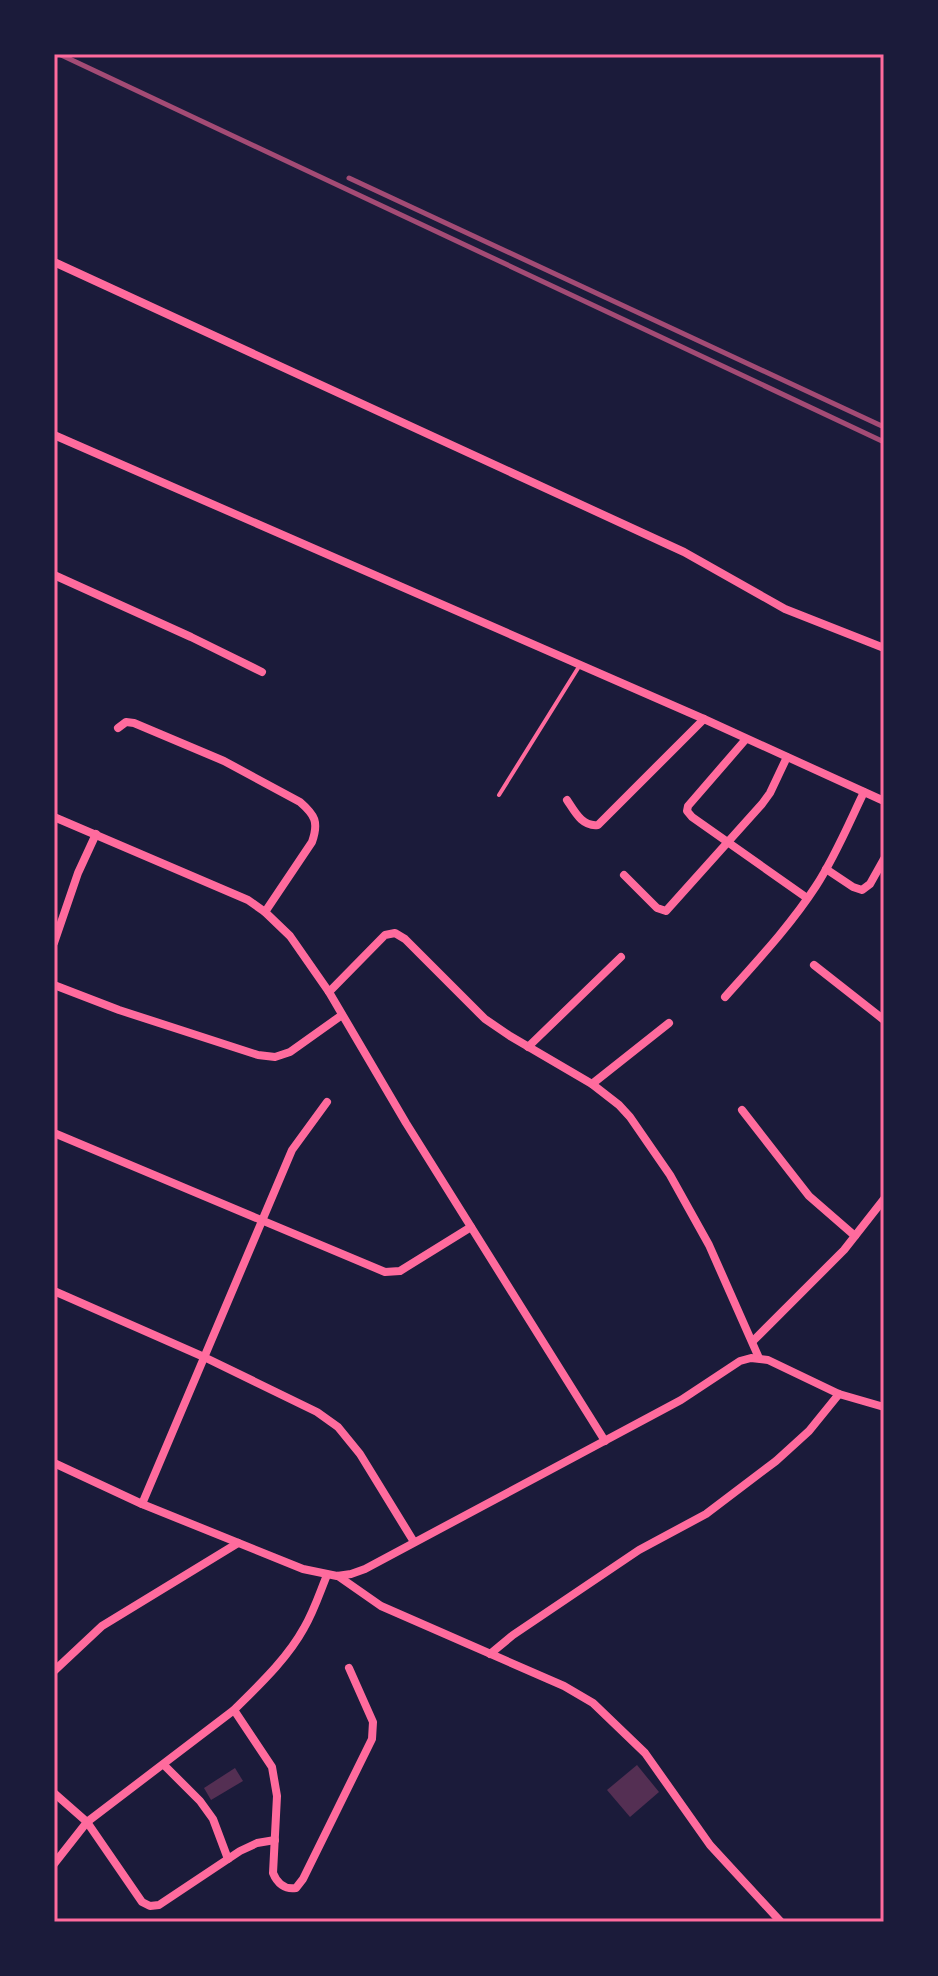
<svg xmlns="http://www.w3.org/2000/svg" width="938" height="1976" viewBox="0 0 938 1976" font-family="Arial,sans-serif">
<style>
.building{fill:#542f53}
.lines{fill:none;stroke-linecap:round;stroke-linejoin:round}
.service{stroke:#ff6b9d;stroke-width:4}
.minor{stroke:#ff6b9d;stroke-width:8}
.rail{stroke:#a44b75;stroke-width:5}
.neatline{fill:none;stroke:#ff6b9d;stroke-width:3}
</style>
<rect width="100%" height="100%" fill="#1b1b3a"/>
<g class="building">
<polygon points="637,1765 659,1792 630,1817 607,1790"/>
<polygon points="235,1768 243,1781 211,1800 204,1788"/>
</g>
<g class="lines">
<polyline class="service" points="499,795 580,665"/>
<g class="minor">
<polyline points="54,262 684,552 785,609 884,648"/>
<polyline points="54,435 704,719 884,801"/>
<polyline points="54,575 191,637 262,672"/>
<path d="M 118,728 L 126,722 L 134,723 L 224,761 L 300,802 C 315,815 319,822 312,842 L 265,912"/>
<polyline points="746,739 688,806 687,811 692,817 807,898"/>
<path d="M 567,800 C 575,812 582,827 598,825 L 704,719"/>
<polyline points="54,817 248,900 265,912 290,936 329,992 406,1123 605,1441"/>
<polyline points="826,869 853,887 862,890 870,884 884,859"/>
<polyline points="624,875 657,908 666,911 762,804 770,793 787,757"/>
<polyline points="54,943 78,873 96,834"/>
<polyline points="814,965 884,1020"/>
<polyline points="54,985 119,1010 258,1055 275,1057 290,1052 342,1015"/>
<polyline points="329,992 385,935 395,933 405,939 485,1019 510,1036 592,1084 619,1105 630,1117 670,1175 709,1245 759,1358"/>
<path d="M 725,997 C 757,961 790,926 816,886 C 835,857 849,823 864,792"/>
<polyline points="528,1047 621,957"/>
<polyline points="592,1084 669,1023"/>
<polyline points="742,1110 809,1196 855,1236"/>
<polyline points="54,1133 385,1272 400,1271 471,1227"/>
<polyline points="54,1291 204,1357 317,1412 338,1427 360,1454 414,1542"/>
<polyline points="753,1341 844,1250 884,1199"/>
<polyline points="54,1463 142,1504 303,1569 337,1576 351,1574 365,1569 681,1400 740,1361 751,1358 768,1360 839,1394 884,1407"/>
<polyline points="142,1504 292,1150 327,1102"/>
<polyline points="338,1576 381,1606 564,1686 593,1703 645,1753 710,1845 781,1922"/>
<polyline points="490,1654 513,1635 639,1550 706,1514 776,1461 809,1431 839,1394"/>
<polyline points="54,1671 102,1626 238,1543"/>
<path d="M 234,1710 L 272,1767 L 277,1796 L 273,1873 C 277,1883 285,1890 296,1888 L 303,1879 L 372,1739 L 373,1722 L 349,1668"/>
<polyline points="164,1765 200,1801 213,1819 228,1859"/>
<polyline points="54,1793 87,1822 142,1902 150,1906 159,1905 240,1851 257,1843 275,1840"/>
<path d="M 54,1864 L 87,1822 L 234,1710 C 259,1685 287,1659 304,1628 C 314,1611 320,1592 327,1575"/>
</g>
<g class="rail">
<polyline points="59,54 884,442"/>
<polyline points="349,178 884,427"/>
</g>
</g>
<rect width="938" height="1976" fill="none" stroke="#1b1b3a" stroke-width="112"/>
<rect x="56" y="56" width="826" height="1864" class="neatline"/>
</svg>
